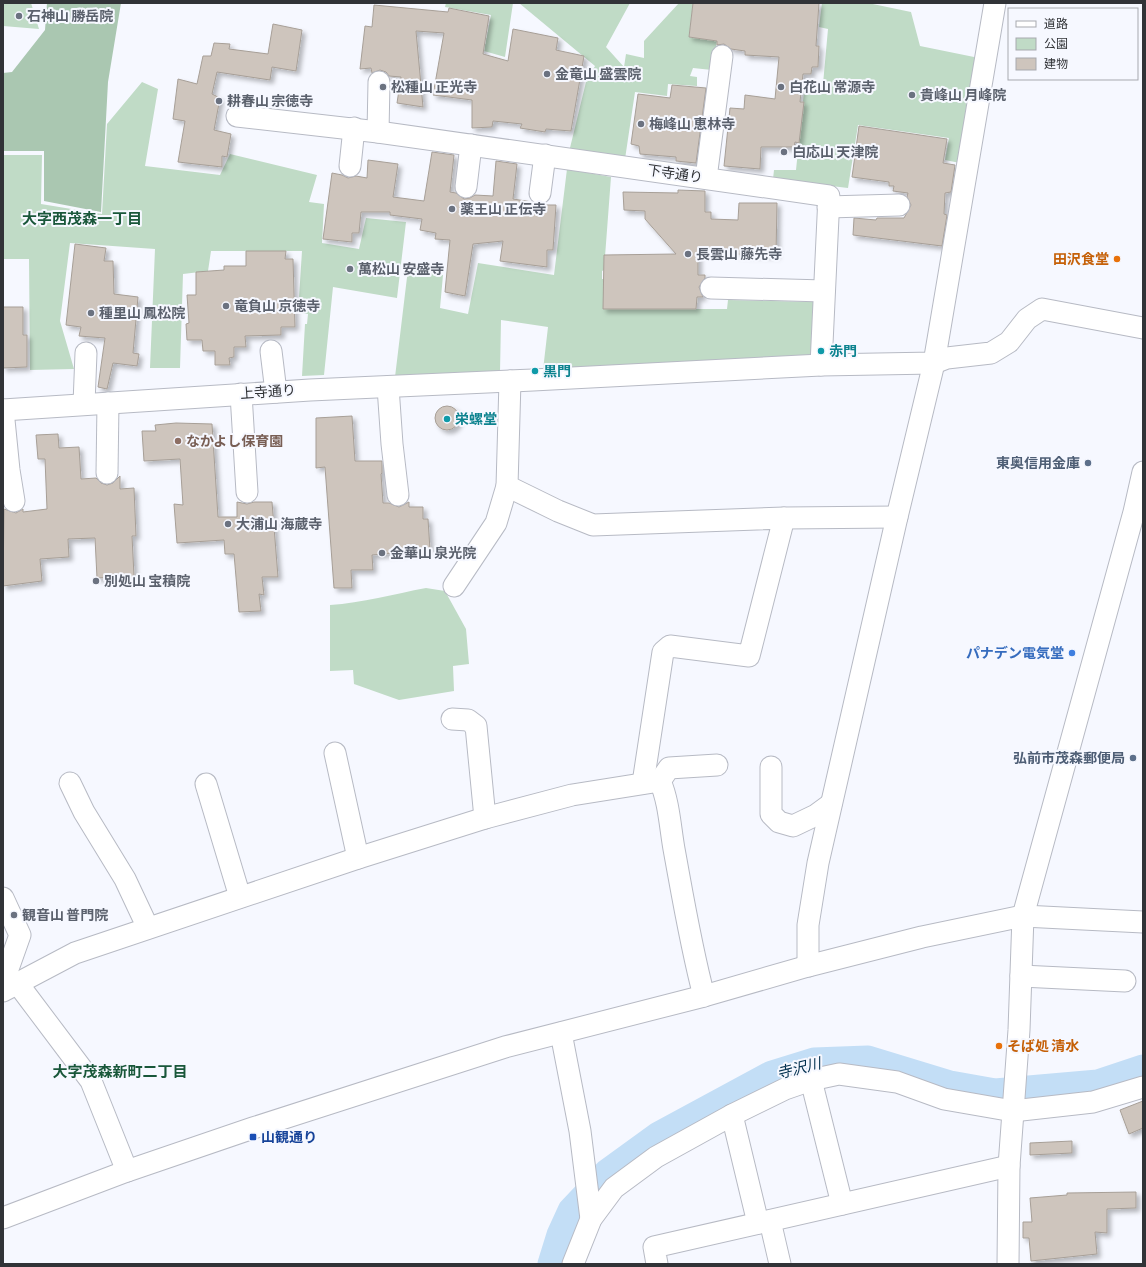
<svg xmlns="http://www.w3.org/2000/svg" width="1146" height="1267" viewBox="0 0 1146 1267" font-family="'Sofia Sans Condensed','Noto Sans JP',sans-serif">
<style>
.green{fill:#c0dbc6}
.forest{fill:#aac7b1}
.lines{fill:none;stroke-linecap:round;stroke-linejoin:round}
.river{stroke:#c3def6;stroke-width:29}
.building{fill:#cec5bd;stroke:#a79f97;filter:url(#shadow)}
.minor-casing{stroke:#b7bac4;stroke-width:23}
.minor{stroke:#fff;stroke-width:21}
.worship-dot{fill:#6b7280;stroke:#f6f8ff;stroke-width:1.5}
.food-dot{fill:#e8710a;stroke:#f6f8ff;stroke-width:1.5}
.culture-dot{fill:#0f9aa8;stroke:#f6f8ff;stroke-width:1.5}
.education-dot{fill:#8d6e63;stroke:#f6f8ff;stroke-width:1.5}
.service-dot{fill:#5c6f8a;stroke:#f6f8ff;stroke-width:1.5}
.shop-dot{fill:#3f7fe0;stroke:#f6f8ff;stroke-width:1.5}
.transit-dot{fill:#1a4fb4;stroke:#f6f8ff;stroke-width:1.5}
.labels{text-anchor:middle;dominant-baseline:central;stroke-width:4;stroke-linejoin:round;paint-order:stroke}
.worship-label{font-size:14px;font-weight:bold;fill:#5b616d;stroke:#f6f8ff;text-anchor:start}
.street-label{font-size:14px;fill:#313337;stroke:#f6f8ff}
.food-label{font-size:14px;font-weight:bold;fill:#c56008;stroke:#f6f8ff;text-anchor:end}
.culture-label{font-size:14px;font-weight:bold;fill:#0d838f;stroke:#f6f8ff;text-anchor:start}
.education-label{font-size:14px;font-weight:bold;fill:#785e54;stroke:#f6f8ff;text-anchor:start}
.service-label{font-size:14px;font-weight:bold;fill:#4e5e75;stroke:#f6f8ff;text-anchor:end}
.shop-label{font-size:14px;font-weight:bold;fill:#366cbe;stroke:#f6f8ff;text-anchor:end}
.transit-label{font-size:14px;font-weight:bold;fill:#164399;stroke:#f6f8ff;text-anchor:start}
.neighbourhood-label{font-size:15px;font-weight:bold;fill:#19573a;stroke:#f6f8ff}
.water-label{font-size:15px;font-style:italic;fill:#002f4e;stroke:#f6f8ff}
</style>
<defs>
<filter id="shadow"><feDropShadow dx="3.5" dy="3.5" stdDeviation="2" flood-color="#0004"/></filter>
</defs>
<rect width="100%" height="100%" fill="#f6f8ff"/>
<g class="green">
<polygon points="3,3 31,3 39,29 3,26"/>
<polygon points="446,3 513,3 505,57 484,51 491,15 445,7"/>
<polygon points="519,3 630,3 606,47 624,67 626,54 644,58 644,41 679,3 693,3 689,37 717,41 712,70 693,68 690,76 697,77 697,86 668,84 667,96 635,92 625,159 569,152 586,82 595,66"/>
<polygon points="822,3 868,3 911,12 920,46 979,58 960,163 945,160 949,138 858,125 848,188 773,179 774,170 796,170 805,82 823,84 828,29 819,27"/>
<polygon points="142,82 158,89 145,166 220,175 230,154 317,175 309,202 324,204 322,243 359,249 366,218 406,222 397,298 333,287 324,375 302,376 305,324 307,324 308,314 300,313 299,298 302,251 211,251 208,271 183,274 180,368 150,368 155,249 70,243 60,321 74,369 30,370 29,259 3,259 3,155 42,155 41,204 102,214 107,124"/>
<polygon points="567,169 611,177 604,270 602,271 602,279 604,279 604,309 727,309 728,300 815,302 812,357 543,370 548,327 501,320 500,372 395,377 408,269 443,275 440,308 468,314 478,263 554,275"/>
<path d="M 426,588 L 445,591 L 466,629 L 469,664 L 453,666 L 454,691 L 399,700 L 354,684 L 353,670 L 330,671 L 330,605 C 362,603 394,594 426,588 Z"/>
</g>
<polygon class="forest" points="47,3 121,3 108,82 101,212 44,201 44,151 3,151 3,73 12,72 45,30"/>
<g class="lines">
<polyline class="river" points="552,1264 561,1235 572,1211 608,1173 659,1136 772,1075 814,1062 868,1060 950,1085 995,1093 1098,1084 1143,1069"/>
</g>
<g class="building">
<polygon points="693,3 819,3 816,46 819,46 818,67 812,67 811,74 803,74 800,102 804,102 799,143 795,142 794,147 761,147 760,169 724,166 730,108 744,109 745,95 775,99 779,57 745,55 745,51 731,49 724,44 717,45 717,41 689,37"/>
<polygon points="374,5 448,12 449,8 489,16 483,54 508,61 513,29 558,38 556,50 584,56 571,131 546,129 545,132 520,128 522,124 493,121 492,127 472,128 472,100 433,95 444,33 416,31 423,107 397,103 401,77 389,76 386,72 380,70 372,73 371,68 360,69 365,26 372,27"/>
<polygon points="273,24 302,30 296,71 272,67 270,80 217,72 212,94 220,98 214,130 231,134 227,157 222,156 222,167 178,162 185,121 173,119 178,79 197,84 203,56 211,56 214,43 230,44 229,49 268,54"/>
<polygon points="672,85 706,88 696,163 676,161 676,157 640,154 639,146 631,144 638,94 670,98"/>
<polygon points="859,126 947,139 943,163 955,165 951,192 945,193 944,214 947,215 942,246 853,235 854,218 876,220 877,218 904,218 911,205 907,197 908,193 893,191 894,186 889,186 889,182 852,177"/>
<polygon points="432,152 454,155 450,192 456,193 464,199 470,198 475,195 493,196 496,161 517,164 513,199 532,202 538,205 556,205 553,250 547,250 547,267 500,261 503,241 473,244 465,296 445,292 450,240 435,239 436,233 420,230 422,219 390,215 390,212 361,212 359,233 352,233 352,242 323,239 332,173 342,175 348,178 356,176 367,178 368,160 398,164 393,197 424,201"/>
<polygon points="678,190 705,191 705,212 711,212 711,219 738,220 739,203 777,203 776,255 736,254 737,249 698,250 698,275 705,275 705,278 699,287 703,297 697,297 696,309 603,309 604,255 676,254 645,219 645,211 624,210 623,192 678,193"/>
<polygon points="75,244 106,248 104,261 113,261 114,294 138,297 133,353 139,354 137,366 113,363 107,389 98,387 105,338 79,336 81,327 66,325"/>
<polygon points="246,251 286,251 285,259 293,259 295,327 281,327 281,335 245,336 246,347 234,347 234,357 229,358 230,365 215,365 215,351 203,351 202,340 187,340 186,324 189,323 187,295 196,295 196,272 224,270 224,266 246,266"/>
<polygon points="3,307 23,307 23,335 27,335 27,367 3,368"/>
<circle cx="447" cy="418" r="12"/>
<polygon points="352,416 355,461 382,461 382,473 381,474 383,503 389,503 399,507 409,502 409,507 423,507 423,519 428,519 430,550 372,555 373,570 351,570 352,588 334,588 325,467 316,468 316,418"/>
<polygon points="176,423 212,424 218,517 237,517 237,502 247,504 254,502 272,502 278,577 262,577 264,595 259,594 261,611 239,612 234,554 225,554 224,540 177,543 174,504 183,505 180,459 144,461 142,431 156,431 155,425"/>
<polygon points="58,434 59,448 79,447 81,479 96,478 101,483 107,485 113,483 120,476 120,489 134,488 136,536 132,536 134,576 97,578 95,538 68,539 69,557 40,559 42,581 3,586 4,509 16,513 23,509 23,512 47,509 45,459 38,459 36,435"/>
<polygon points="1143,1101 1143,1128 1129,1134 1120,1110"/>
<polygon points="1072,1141 1072,1153 1030,1155 1030,1143"/>
<polygon points="1136,1192 1136,1208 1107,1209 1107,1233 1095,1232 1097,1254 1031,1261 1029,1238 1023,1238 1023,1222 1032,1222 1030,1198 1067,1195 1067,1193"/>
</g>
<g class="lines">
<defs>
<g id="minor">
<polyline points="237,116 378,132 829,196 821,365"/>
<polyline points="378,132 379,82"/>
<polyline points="350,166 354,128"/>
<polyline points="706,178 722,56"/>
<polyline points="466,187 471,145"/>
<polyline points="540,193 545,155"/>
<polyline points="828,207 899,205"/>
<polyline points="711,288 824,291"/>
<polyline points="271,351 276,392"/>
<polyline points="510,381 507,486 558,511 593,525 784,518 749,656 670,646 663,652 643,783"/>
<polyline points="388,387 392,444 398,495"/>
<polyline points="241,394 247,492"/>
<polyline points="84,404 86,353"/>
<polyline points="3,410 310,390 533,380 821,365 934,363 947,358 991,353 1009,342 1027,319 1042,309 1143,328"/>
<polyline points="3,410 9,470 14,501"/>
<polyline points="107,473 108,403"/>
<polyline points="784,518 897,517"/>
<polyline points="454,586 496,523 507,486"/>
<polyline points="452,719 468,720 476,726 485,818"/>
<polyline points="335,753 358,858"/>
<polyline points="771,767 771,814 779,822 793,826 816,815 831,804"/>
<path d="M 660,781 C 669,802 670,826 674,849 C 683,898 691,947 704,996"/>
<polyline points="70,783 84,812 125,879 148,928"/>
<polyline points="206,784 240,897"/>
<polyline points="3,898 20,935 3,983"/>
<polyline points="808,966 808,925 818,863 897,517 934,363 995,3"/>
<polyline points="1021,976 1125,981"/>
<polyline points="18,984 91,1081 127,1171"/>
<polyline points="3,991 75,953 358,858 485,818 572,795 660,781 669,768 717,765"/>
<polyline points="561,1033 580,1131 591,1219"/>
<polyline points="811,1080 842,1204"/>
<polyline points="732,1115 758,1223"/>
<polyline points="3,1218 127,1171 253,1128 505,1047 704,996 808,966 922,937 1023,916 1143,922"/>
<polyline points="770,1221 780,1264"/>
<polyline points="573,1264 591,1219 614,1188 656,1157 732,1115 785,1089 811,1080 839,1074 897,1082 944,1099 1013,1111 1093,1102 1143,1087"/>
<polyline points="657,1264 654,1247 1009,1166"/>
<polyline points="1008,1264 1009,1166 1019,1030 1023,916 1134,512 1143,472"/>
</g>
</defs>
<use href="#minor" class="minor-casing"/>
<use href="#minor" class="minor"/>
</g>
<g class="worship-dot">
<circle cx="19" cy="16" r="4"/>
<circle cx="547" cy="74" r="4"/>
<circle cx="383" cy="87" r="4"/>
<circle cx="781" cy="87" r="4"/>
<circle cx="912" cy="95" r="4"/>
<circle cx="219" cy="101" r="4"/>
<circle cx="641" cy="124" r="4"/>
<circle cx="784" cy="152" r="4"/>
<circle cx="452" cy="209" r="4"/>
<circle cx="688" cy="254" r="4"/>
<circle cx="350" cy="269" r="4"/>
<circle cx="226" cy="306" r="4"/>
<circle cx="91" cy="313" r="4"/>
<circle cx="228" cy="524" r="4"/>
<circle cx="382" cy="553" r="4"/>
<circle cx="96" cy="581" r="4"/>
<circle cx="14" cy="915" r="4"/>
</g>
<g class="food-dot">
<circle cx="1117" cy="259" r="4"/>
<circle cx="999" cy="1046" r="4"/>
</g>
<g class="culture-dot">
<circle cx="821" cy="351" r="4"/>
<circle cx="535" cy="371" r="4"/>
<circle cx="447" cy="419" r="4"/>
</g>
<circle class="education-dot" cx="178" cy="441" r="4"/>
<g class="service-dot">
<circle cx="1088" cy="463" r="4"/>
<circle cx="1133" cy="758" r="4"/>
</g>
<circle class="shop-dot" cx="1072" cy="653" r="4"/>
<rect class="transit-dot" x="249" y="1133" width="8" height="8" rx="2"/>
<g class="labels">
<g class="worship-label">
<text x="27" y="16">石神山 勝岳院</text>
<text x="555" y="74">金竜山 盛雲院</text>
<text x="391" y="87">松種山 正光寺</text>
<text x="789" y="87">白花山 常源寺</text>
<text x="920" y="95">貴峰山 月峰院</text>
<text x="227" y="101">耕春山 宗徳寺</text>
<text x="649" y="124">梅峰山 恵林寺</text>
<text x="792" y="152">白応山 天津院</text>
<text x="460" y="209">薬王山 正伝寺</text>
<text x="696" y="254">長雲山 藤先寺</text>
<text x="358" y="269">萬松山 安盛寺</text>
<text x="234" y="306">竜負山 京徳寺</text>
<text x="99" y="313">種里山 鳳松院</text>
<text x="236" y="524">大浦山 海蔵寺</text>
<text x="390" y="553">金華山 泉光院</text>
<text x="104" y="581">別処山 宝積院</text>
<text x="22" y="915">観音山 普門院</text>
</g>
<g class="street-label">
<text transform="translate(675 174) rotate(8)">下寺通り</text>
<text transform="translate(268 392) rotate(-4)">上寺通り</text>
</g>
<g class="food-label">
<text x="1109" y="259">田沢食堂</text>
<text x="1007" y="1046" text-anchor="start">そば処 清水</text>
</g>
<g class="culture-label">
<text x="829" y="351">赤門</text>
<text x="543" y="371">黒門</text>
<text x="455" y="419">栄螺堂</text>
</g>
<g class="education-label">
<text x="186" y="441">なかよし保育園</text>
</g>
<g class="service-label">
<text x="1080" y="463">東奥信用金庫</text>
<text x="1125" y="758">弘前市茂森郵便局</text>
</g>
<g class="shop-label">
<text x="1064" y="653">パナデン電気堂</text>
</g>
<g class="transit-label">
<text x="261" y="1137">山観通り</text>
</g>
<g class="neighbourhood-label">
<text x="82" y="219">大字西茂森一丁目</text>
<text x="120" y="1072">大字茂森新町二丁目</text>
</g>
<g class="water-label">
<text transform="translate(799 1069) rotate(-14)">寺沢川</text>
</g>
</g>
<rect width="1146" height="1267" fill="none" stroke="#313337" stroke-width="8"/>
<rect x="1008" y="8" width="130" height="72" fill="#f6f8ff" stroke="#a7a9af"/>
<rect x="1016" y="21" width="20" height="6" fill="#ffffff" stroke="#a7a9af"/>
<text x="1044" y="28" font-size="12" fill="#313337">道路</text>
<rect x="1016" y="38" width="20" height="12" fill="#c0dbc6" stroke="#a7a9af"/>
<text x="1044" y="48" font-size="12" fill="#313337">公園</text>
<rect x="1016" y="58" width="20" height="12" fill="#cec5bd" stroke="#a7a9af"/>
<text x="1044" y="68" font-size="12" fill="#313337">建物</text>
</svg>
